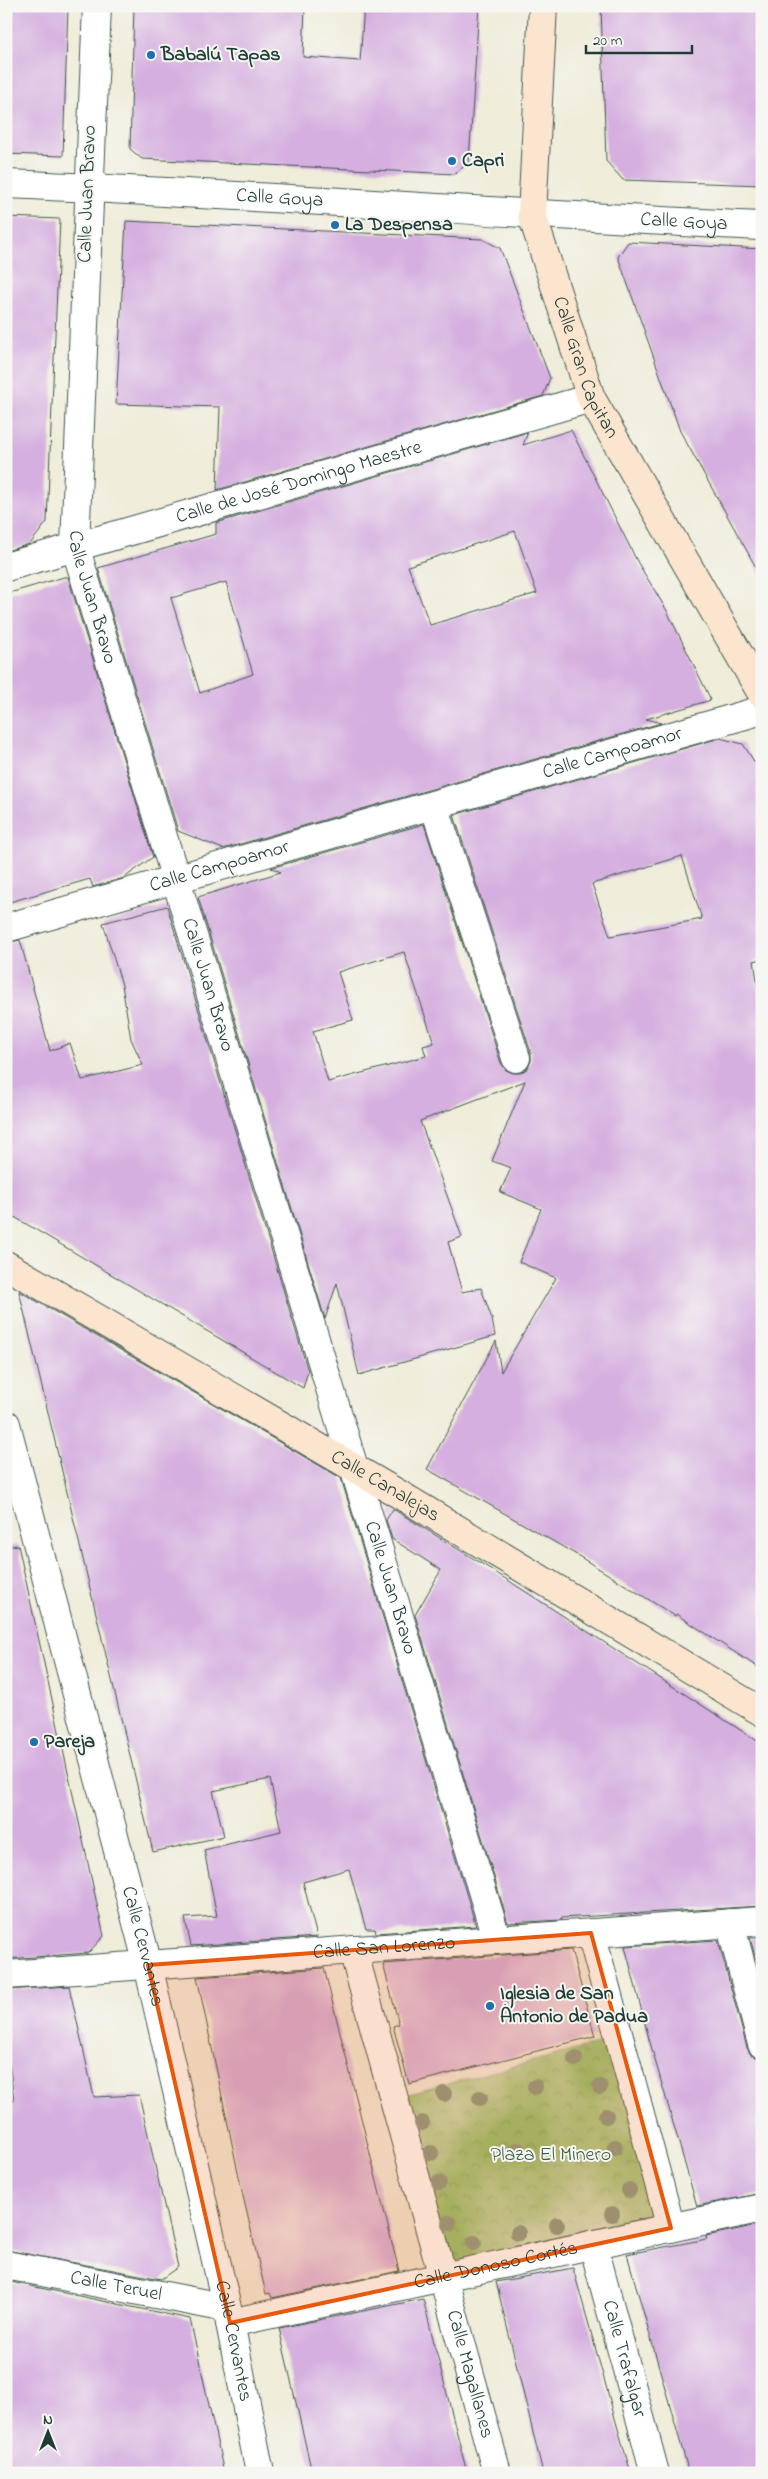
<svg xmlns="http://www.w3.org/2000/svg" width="768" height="2479" viewBox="0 0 768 2479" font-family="'Indie Flower',sans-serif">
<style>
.park{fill:url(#park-crowns);stroke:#5a8154}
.building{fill:#d5afdf;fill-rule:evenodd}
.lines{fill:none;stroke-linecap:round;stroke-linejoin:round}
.minor-casing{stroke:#3e574d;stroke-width:30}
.secondary-casing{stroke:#3e574d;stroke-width:30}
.minor{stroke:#fff;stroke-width:28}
.secondary{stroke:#fbe5cf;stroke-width:28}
.tree{fill:#8d9e87}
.marked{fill:#e8590c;fill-opacity:0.2;stroke:#e8590c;stroke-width:4;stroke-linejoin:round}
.poi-dot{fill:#1f6fb2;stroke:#f6f6f2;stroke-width:2}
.labels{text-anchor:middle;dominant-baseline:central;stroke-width:4;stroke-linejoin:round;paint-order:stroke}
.poi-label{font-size:20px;font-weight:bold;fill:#1f3d34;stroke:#f6f6f2;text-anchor:start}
.street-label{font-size:20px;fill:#1f3d34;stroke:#f6f6f2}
.park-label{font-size:20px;fill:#3d5f44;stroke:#f6f6f2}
</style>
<defs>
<pattern id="park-crowns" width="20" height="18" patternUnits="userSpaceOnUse" patternTransform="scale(1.25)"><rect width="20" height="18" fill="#96c574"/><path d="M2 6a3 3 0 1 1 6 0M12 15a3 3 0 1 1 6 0" fill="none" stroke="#7aa160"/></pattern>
</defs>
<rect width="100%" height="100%" fill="#f6f6f2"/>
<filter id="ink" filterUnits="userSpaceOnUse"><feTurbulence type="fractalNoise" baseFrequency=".02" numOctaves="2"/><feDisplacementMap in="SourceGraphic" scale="10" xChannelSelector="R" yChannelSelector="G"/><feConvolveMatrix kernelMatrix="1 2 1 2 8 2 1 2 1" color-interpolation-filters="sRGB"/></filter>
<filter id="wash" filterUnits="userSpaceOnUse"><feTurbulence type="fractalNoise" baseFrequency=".0096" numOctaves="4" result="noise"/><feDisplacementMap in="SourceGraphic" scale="20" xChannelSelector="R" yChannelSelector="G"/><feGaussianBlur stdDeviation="1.12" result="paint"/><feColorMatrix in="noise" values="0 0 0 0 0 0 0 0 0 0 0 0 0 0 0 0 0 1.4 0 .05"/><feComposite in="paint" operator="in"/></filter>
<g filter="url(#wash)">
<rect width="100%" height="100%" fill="#efecd9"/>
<polygon class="park" points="620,2038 671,2228 444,2275 394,2098"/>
<g id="blocks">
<g class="building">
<polygon points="6,6 68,6 63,156 6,154"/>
<polygon points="134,6 305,6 303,57 360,61 364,6 479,6 469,162 455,174 142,159 130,149"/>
<polygon points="601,6 762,6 762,185 623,180 606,161"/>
<polygon points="6,217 60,219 47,522 30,544 6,551"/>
<polygon points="126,221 482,239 500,248 550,378 543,396 217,490 220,407 116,404"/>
<polygon points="628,242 762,249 762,578 680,431 618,257"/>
<path d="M 571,430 L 638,563 L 666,609 L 711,700 L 646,719 L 661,723 L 223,849 L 178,831 L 98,568 L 216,534 L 216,523 L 528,432 L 523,445 ZM 515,531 L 537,593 L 430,625 L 408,566 ZM 226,582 L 253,674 L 200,693 L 171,598 Z"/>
<polygon points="64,577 68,577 153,857 124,878 93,887 90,879 6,903 6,594"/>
<path d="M 720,738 L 743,744 L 762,774 L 762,959 L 754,961 L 762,1012 L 762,1670 L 676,1614 L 675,1616 L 577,1555 L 427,1469 L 496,1341 L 501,1372 L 556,1278 L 519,1262 L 541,1209 L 500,1192 L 511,1168 L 492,1161 L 525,1081 L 420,1121 L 462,1237 L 448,1242 L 462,1292 L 481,1288 L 492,1319 L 495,1336 L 359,1375 L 337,1283 L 325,1319 L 198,897 L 281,872 L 271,868 L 424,824 L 501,1063 L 506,1070 L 513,1073 L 520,1073 L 528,1068 L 531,1061 L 531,1053 L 454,815 ZM 682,856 L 702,919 L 610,936 L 592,884 ZM 404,952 L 434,1043 L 423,1046 L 426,1056 L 328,1082 L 313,1031 L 353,1020 L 338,972 Z"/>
<polygon points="167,906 308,1371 303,1388 6,1212 6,943 20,940 50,1051 70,1043 82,1080 143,1065 131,1039 122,985 103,923"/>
<polygon points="19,1291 341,1478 476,1926 376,1933 375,1929 366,1929 349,1869 303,1882 317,1937 191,1946 185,1918 217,1916 204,1850 281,1831 270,1779 213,1791 224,1836 153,1852"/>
<polygon points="393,1509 492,1570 762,1744 762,1906 561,1918 562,1920 508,1923 415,1615 441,1570 392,1539 386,1520"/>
<polygon points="18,1545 104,1936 88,1953 6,1959 6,1547"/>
<polygon points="762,1937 762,1982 750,1938"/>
<polygon points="718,1940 747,2048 751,2055 762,2059 762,2193 697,2206 649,2039 625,1946"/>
<polygon points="571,1950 595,2036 409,2084 393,2026 399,2024 383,1964"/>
<polygon points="324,1968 399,2271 272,2298 270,2293 266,2294 243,2196 197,1977"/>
<polygon points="69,1986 94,2097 139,2095 178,2267 161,2279 6,2250 6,2101 14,2100 6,2038 6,1990"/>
<polygon points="762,2224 762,2473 689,2473 627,2254 707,2239 706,2236"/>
<polygon points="573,2268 618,2429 631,2473 543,2473 496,2282"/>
<polygon points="6,2281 190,2319 224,2473 6,2473"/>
<polygon points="423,2299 467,2473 312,2473 279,2328"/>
</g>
</g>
</g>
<g filter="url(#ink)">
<use href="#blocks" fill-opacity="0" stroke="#3e574d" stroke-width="1"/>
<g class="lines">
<defs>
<g id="minor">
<path id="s1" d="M 97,6 L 75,546 L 497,1940"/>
<path id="s2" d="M 6,184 C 258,195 510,214 762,226"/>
<path id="s3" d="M 6,567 L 591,398"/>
<polyline points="434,805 516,1058"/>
<path id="s4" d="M 6,928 L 762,710"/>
<path id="s5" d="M 6,1424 L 148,1965 L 227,2308 L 260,2473"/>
<polyline points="730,1923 762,2044"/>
<polyline points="591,1933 671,2228"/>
<path id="s6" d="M 353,1950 L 497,2473"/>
<path id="s7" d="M 6,1975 L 762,1921"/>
<path id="s8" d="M 593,2244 L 655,2473"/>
<path id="s9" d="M 6,2265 L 227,2308"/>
<path id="s10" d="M 230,2323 L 762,2208"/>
</g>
<g id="secondary">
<path id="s11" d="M 543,6 L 532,215 L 591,398 L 762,694"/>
<path id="s12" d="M 6,1265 L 397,1493 L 762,1712"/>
</g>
</defs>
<use href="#minor" class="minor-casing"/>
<use href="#secondary" class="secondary-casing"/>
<use href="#minor" class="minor"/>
<use href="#secondary" class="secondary"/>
</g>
<g class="tree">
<circle cx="575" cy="2059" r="8"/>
<circle cx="535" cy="2087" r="8"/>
<circle cx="600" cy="2087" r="8"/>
<circle cx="444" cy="2094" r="8"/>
<circle cx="480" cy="2098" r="8"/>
<circle cx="606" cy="2116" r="8"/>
<circle cx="422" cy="2123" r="8"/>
<circle cx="615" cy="2147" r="8"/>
<circle cx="518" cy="2150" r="8"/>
<circle cx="431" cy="2153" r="8"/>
<circle cx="439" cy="2183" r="8"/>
<circle cx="629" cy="2190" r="8"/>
<circle cx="612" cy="2214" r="8"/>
<circle cx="449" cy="2223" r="8"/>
<circle cx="557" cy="2225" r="8"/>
<circle cx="518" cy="2233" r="8"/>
<circle cx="474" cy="2243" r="8"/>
</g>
</g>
<path class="marked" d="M 591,1933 L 671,2228 L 230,2323 L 148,1965 Z"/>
<g class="poi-dot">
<circle cx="151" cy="55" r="5"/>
<circle cx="452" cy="161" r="5"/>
<circle cx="335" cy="225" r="5"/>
<circle cx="34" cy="1742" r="5"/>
<circle cx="490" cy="2006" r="5"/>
</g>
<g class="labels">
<g class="poi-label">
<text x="161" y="55">Babalú Tapas</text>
<text x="462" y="161">Capri</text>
<text x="345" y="225">La Despensa</text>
<text x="44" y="1742">Pareja</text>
<text x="500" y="1994">Iglesia de San<tspan x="500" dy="23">Antonio de Padua</tspan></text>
</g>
<g class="street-label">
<text transform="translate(88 194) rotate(-88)">Calle Juan Bravo</text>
<text stroke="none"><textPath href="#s2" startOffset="274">Calle Goya</textPath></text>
<text stroke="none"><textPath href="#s2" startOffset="679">Calle Goya</textPath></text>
<text stroke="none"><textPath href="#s11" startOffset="371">Calle Gran Capitan</textPath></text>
<text stroke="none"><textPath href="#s3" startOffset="305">Calle de José Domingo Maestre</textPath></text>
<text stroke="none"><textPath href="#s1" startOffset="594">Calle Juan Bravo</textPath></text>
<text stroke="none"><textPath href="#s4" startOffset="631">Calle Campoamor</textPath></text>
<text stroke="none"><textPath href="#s4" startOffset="222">Calle Campoamor</textPath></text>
<text stroke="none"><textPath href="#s1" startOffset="999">Calle Juan Bravo</textPath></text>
<text stroke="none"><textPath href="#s12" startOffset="439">Calle Canalejas</textPath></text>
<text stroke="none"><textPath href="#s1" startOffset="1629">Calle Juan Bravo</textPath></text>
<text stroke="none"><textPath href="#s5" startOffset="540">Calle Cervantes</textPath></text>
<text stroke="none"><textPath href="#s7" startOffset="379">Calle San Lorenzo</textPath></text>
<text stroke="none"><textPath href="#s10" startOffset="272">Calle Donoso Cortés</textPath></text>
<text stroke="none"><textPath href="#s9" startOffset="112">Calle Teruel</textPath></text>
<text stroke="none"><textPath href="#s5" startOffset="945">Calle Cervantes</textPath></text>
<text stroke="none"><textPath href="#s8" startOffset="119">Calle Trafalgar</textPath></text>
<text stroke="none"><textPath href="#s6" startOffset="440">Calle Magallanes</textPath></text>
</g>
<g class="park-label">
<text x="551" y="2155">Plaza El Minero</text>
</g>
</g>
<rect width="768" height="2479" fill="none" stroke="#f6f6f2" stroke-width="25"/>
<g transform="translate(48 2432)" stroke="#f6f6f2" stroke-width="4" paint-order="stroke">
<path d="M0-4L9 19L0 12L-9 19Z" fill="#1f3d34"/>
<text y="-8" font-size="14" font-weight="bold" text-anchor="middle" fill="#1f3d34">N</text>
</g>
<path d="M586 45v8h106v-8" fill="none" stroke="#1f3d34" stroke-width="2.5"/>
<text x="593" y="45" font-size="15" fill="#1f3d34" stroke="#f6f6f2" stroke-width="4" paint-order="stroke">20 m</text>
</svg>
